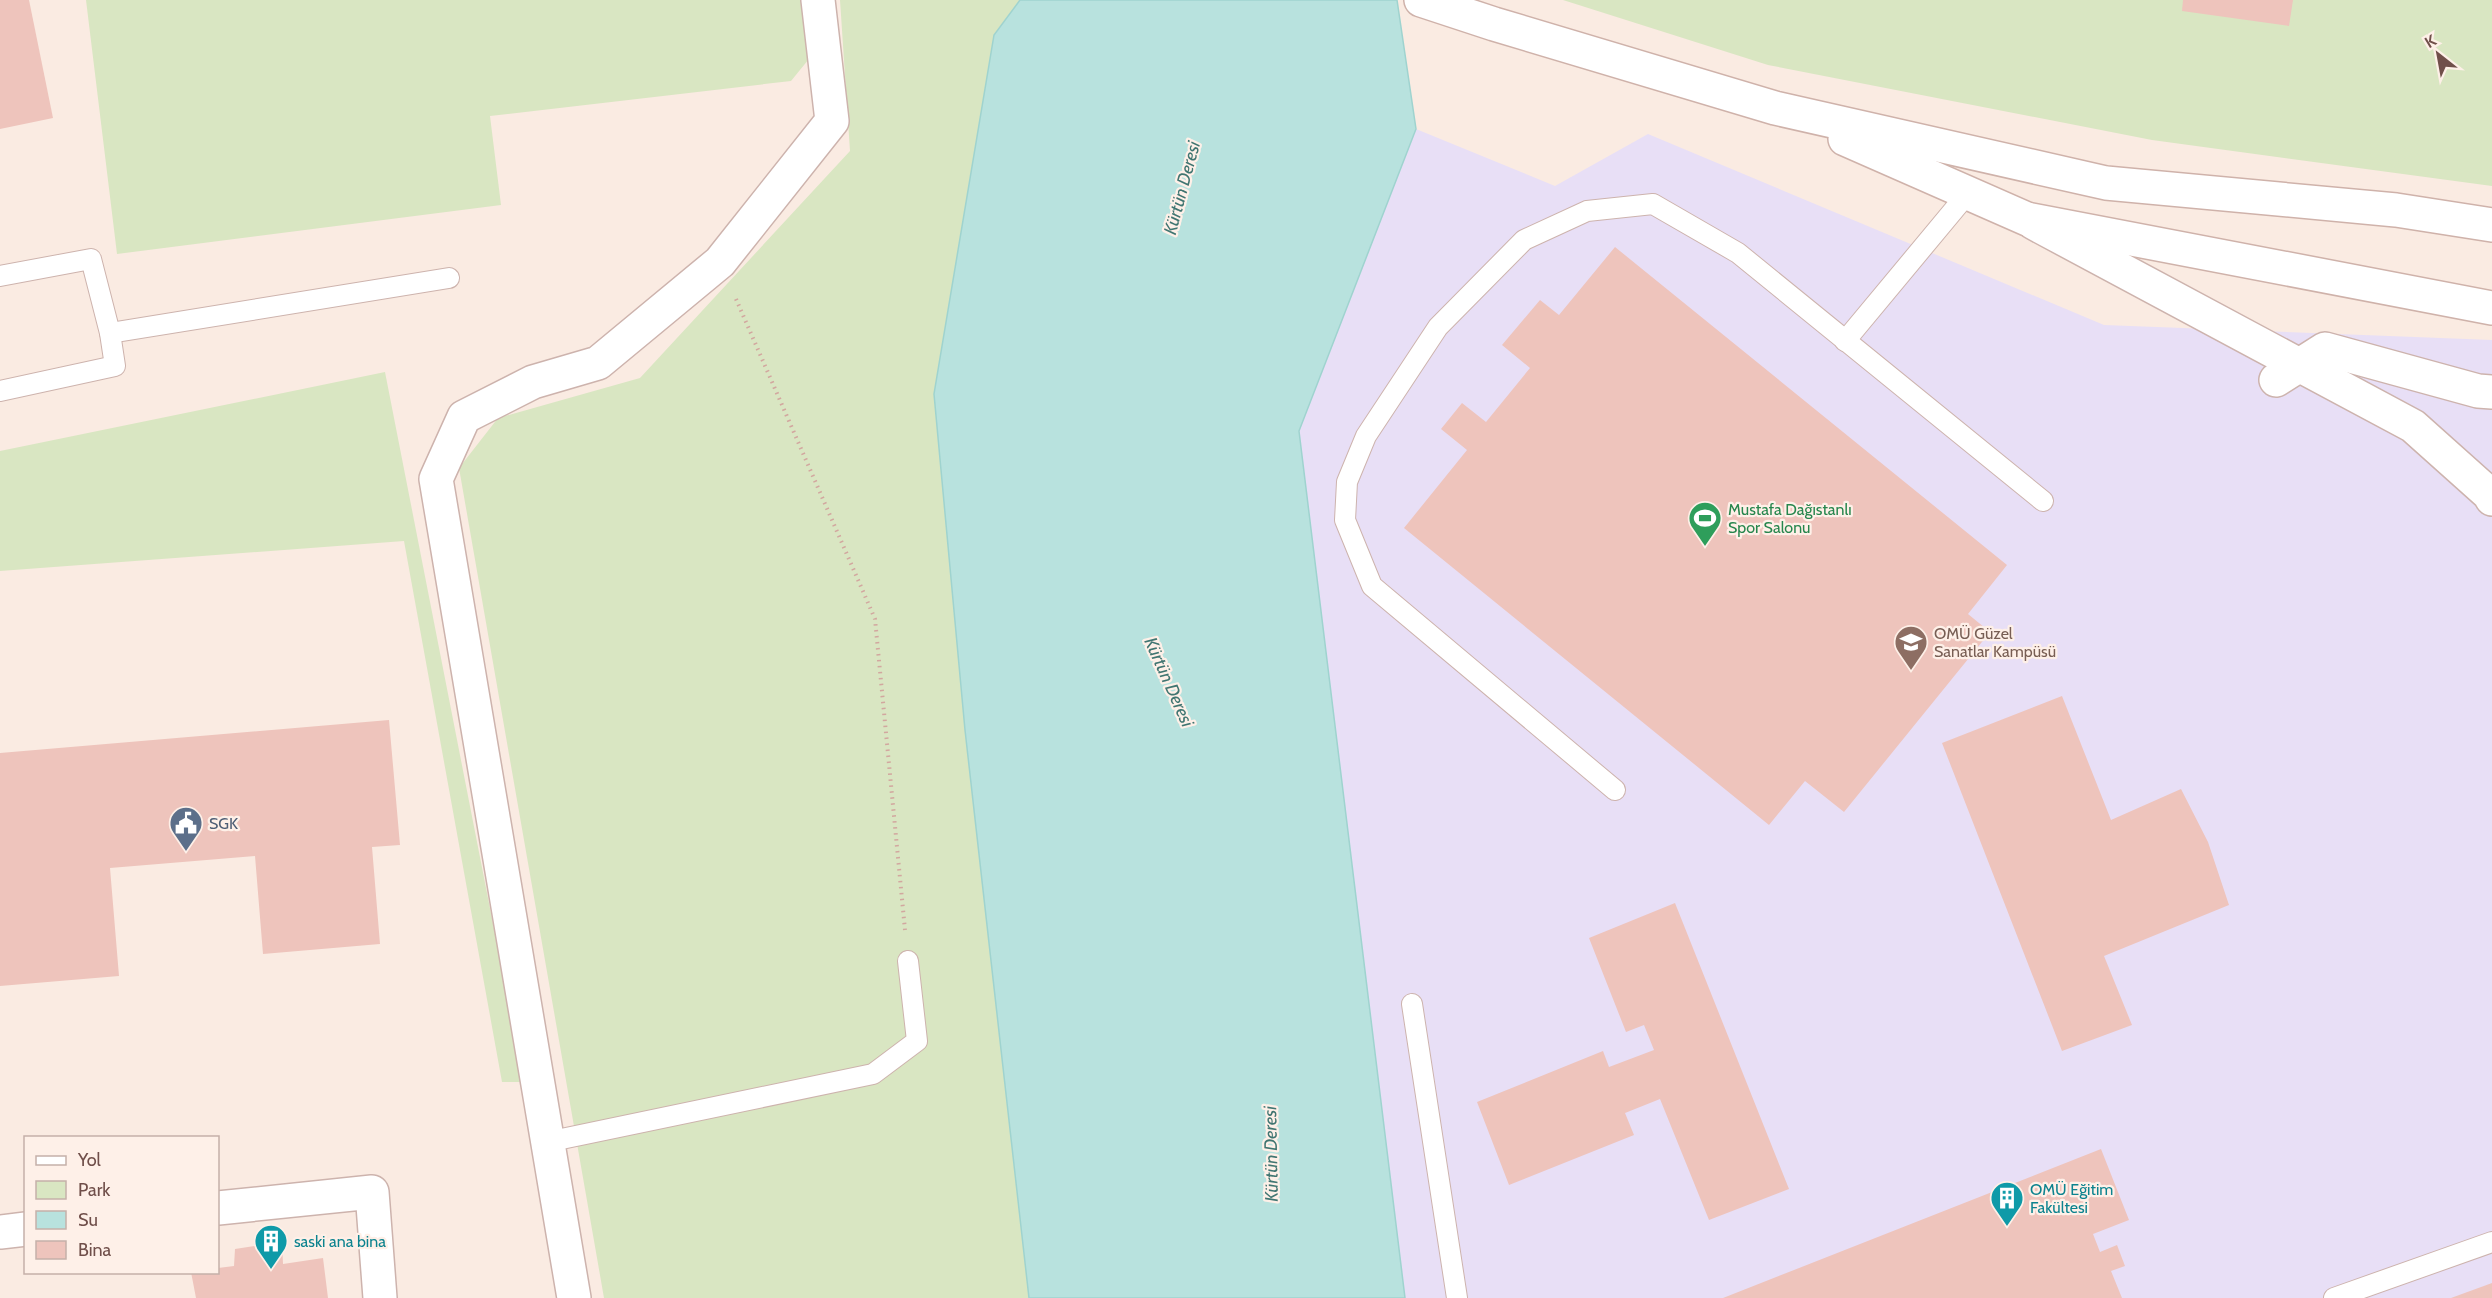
<svg xmlns="http://www.w3.org/2000/svg" width="2492" height="1298" viewBox="0 0 2492 1298" font-family="Cabin,sans-serif">
<style>
.education{fill:#e8dff6}
.green{fill:#d9e6c2}
.water{fill:#b8e2de;stroke:#9fd3cf;stroke-width:1.5}
.building{fill:#eec4bc}
.lines{fill:none;stroke-linecap:round;stroke-linejoin:round}
.lane-casing{stroke:#cdb3ad;stroke-width:22}
.street-casing{stroke:#cdb3ad;stroke-width:36}
.secondary-casing{stroke:#cfb2aa;stroke-width:36}
.path{stroke:#d2a79f;stroke-width:4;stroke-dasharray:1.5 4.5;stroke-linecap:butt}
.lane{stroke:#fff;stroke-width:20}
.street{stroke:#fff;stroke-width:33}
.secondary{stroke:#fff;stroke-width:33}
.labels{text-anchor:middle;dominant-baseline:central;stroke-width:4.5;stroke-linejoin:round;paint-order:stroke}
.leisure-label{font-size:16px;fill:#27864d;stroke:#fef0e8;text-anchor:start}
.education-label{font-size:16px;fill:#785e54;stroke:#fef0e8;text-anchor:start}
.service-label{font-size:16px;fill:#4e5e75;stroke:#fef0e8;text-anchor:start}
.culture-label{font-size:16px;fill:#0d838f;stroke:#fef0e8;text-anchor:start}
.water-label{font-size:18px;font-style:italic;fill:#407571;stroke:#fef0e8}
</style>
<rect width="100%" height="100%" fill="#faebe2"/>
<polygon class="education" points="1416,129 1555,186 1648,134 2104,325 2492,340 2492,1298 1405,1298 1299,431"/>
<g class="green">
<polygon points="86,0 804,0 813,54 791,81 490,116 501,205 117,254"/>
<polygon points="840,0 1020,0 994,35 965,730 1029,1298 604,1298 459,468 498,418 640,378 850,151"/>
<polygon points="1563,0 2492,0 2492,186 2152,140 1768,65"/>
<polygon points="385,372 524,1082 502,1082 404,541 0,571 0,451"/>
</g>
<polygon class="water" points="1020,0 1397,0 1416,129 1299,431 1405,1298 1029,1298 965,730 934,394 994,35"/>
<g class="building">
<polygon points="0,0 29,0 53,118 0,129"/>
<polygon points="2183,0 2293,0 2289,26 2182,11"/>
<polygon points="1615,247 2007,565 1968,614 1990,632 1844,812 1805,781 1769,825 1404,528 1467,450 1441,429 1462,403 1486,422 1530,368 1502,345 1540,300 1559,315"/>
<polygon points="2062,696 2111,820 2181,789 2208,842 2229,905 2104,956 2132,1025 2062,1051 1942,743"/>
<polygon points="389,720 400,845 372,847 380,944 263,954 255,856 110,868 119,976 0,986 0,753"/>
<polygon points="1675,903 1789,1189 1709,1220 1660,1099 1625,1113 1634,1135 1509,1185 1477,1102 1603,1051 1609,1067 1654,1050 1644,1025 1626,1032 1589,938"/>
<polygon points="2101,1149 2129,1220 2093,1234 2100,1252 2117,1245 2125,1266 2111,1271 2122,1298 1723,1298"/>
<polygon points="282,1242 283,1264 323,1258 328,1298 196,1298 191,1272 218,1272 218,1268 234,1266 235,1249"/>
<polygon points="2492,1283 2492,1298 2451,1298"/>
</g>
<g class="lines">
<defs>
<g id="lane">
<polyline points="0,276 91,259 110,333 115,366 0,391"/>
<polyline points="110,333 449,278"/>
<polyline points="1845,341 1968,193"/>
<polyline points="1615,790 1372,586 1345,520 1347,482 1366,436 1438,327 1524,240 1587,211 1653,204 1738,253 2043,501"/>
<polyline points="1412,1004 1457,1298"/>
<polyline points="547,1142 873,1074 917,1041 908,961"/>
<polyline points="2334,1298 2492,1242"/>
</g>
<g id="street">
<polyline points="2034,223 2413,426 2489,494 2492,499"/>
<polyline points="2276,380 2325,349 2478,391 2492,392"/>
<polyline points="218,1208 372,1192 380,1298"/>
<polyline points="0,1232 26,1229"/>
<polyline points="574,1298 436,479 464,417 533,382 598,363 720,262 832,121 818,0"/>
</g>
<g id="secondary">
<polyline points="1421,0 1494,24 1775,108 2106,183 2396,210 2492,225"/>
<polyline points="1845,139 2027,219 2492,308"/>
</g>
</defs>
<use href="#lane" class="lane-casing"/>
<use href="#street" class="street-casing"/>
<use href="#secondary" class="secondary-casing"/>
<polyline class="path" points="736,299 875,619 905,930"/>
<use href="#lane" class="lane"/>
<use href="#street" class="street"/>
<use href="#secondary" class="secondary"/>
</g>
<defs>
<symbol id="stadium-pin" viewBox="-11 -11 22 30"><path d="M0 17L-7.5 6A9.5 9.5 0 1 1 7.5 6Z" fill="#2e9e5b" stroke="#fef0e8"/><path d="M0-5a6.5 5 0 1 0 0 10a6.5 5 0 1 0 0-10ZM-3.5-1.8h7v3.6h-7Z" fill="#fff"/></symbol>
<symbol id="university-pin" viewBox="-11 -11 22 30"><path d="M0 17L-7.5 6A9.5 9.5 0 1 1 7.5 6Z" fill="#8d6e63" stroke="#fef0e8"/><path d="M0-5L7-2L0 1L-7-2ZM-4 1L0 2.5L4 1V4Q0 6-4 4Z" fill="#fff"/></symbol>
<symbol id="civic-pin" viewBox="-11 -11 22 30"><path d="M0 17L-7.5 6A9.5 9.5 0 1 1 7.5 6Z" fill="#5c6f8a" stroke="#fef0e8"/><path d="M-.6-6.5H3V-4.5H.6V-3L4-1V1h2V6H-6V1h2V-1L-.6-3ZM-1.2 2.5V6h2.4V2.5Z" fill="#fff"/></symbol>
<symbol id="building-pin" viewBox="-11 -11 22 30"><path d="M0 17L-7.5 6A9.5 9.5 0 1 1 7.5 6Z" fill="#0f9aa8" stroke="#fef0e8"/><path d="M-4-6H4V6H1V3H-1V6H-4ZM-2.5-4.3h1.7v1.8h-1.7ZM.8-4.3h1.7v1.8H.8ZM-2.5-1h1.7V.8h-1.7ZM.8-1h1.7V.8H.8Z" fill="#fff"/></symbol>
</defs>
<g fill-rule="evenodd">
<use href="#stadium-pin" x="1686" y="499" width="38" height="52"/>
<use href="#university-pin" x="1892" y="623" width="38" height="52"/>
<use href="#civic-pin" x="167" y="804" width="38" height="52"/>
<use href="#building-pin" x="1988" y="1179" width="38" height="52"/>
<use href="#building-pin" x="252" y="1222" width="38" height="52"/>
</g>
<g class="labels">
<g class="leisure-label">
<text x="1728" y="509">Mustafa Dağıstanlı<tspan x="1728" dy="18">Spor Salonu</tspan></text>
</g>
<g class="education-label">
<text x="1934" y="633">OMÜ Güzel<tspan x="1934" dy="18">Sanatlar Kampüsü</tspan></text>
</g>
<g class="service-label">
<text x="209" y="823">SGK</text>
</g>
<g class="culture-label">
<text x="2030" y="1189">OMÜ Eğitim<tspan x="2030" dy="18">Fakültesi</tspan></text>
<text x="294" y="1241">saski ana bina</text>
</g>
<g class="water-label">
<text transform="translate(1182 188) rotate(-75)">Kürtün Deresi</text>
<text transform="translate(1169 682) rotate(66)">Kürtün Deresi</text>
<text transform="translate(1271 1154) rotate(-91)">Kürtün Deresi</text>
</g>
</g>
<rect x="24" y="1136" width="195" height="138" fill="#fef0e8" stroke="#c5b0a9" stroke-width="1.5"/>
<rect x="36" y="1156" width="30" height="9" fill="#ffffff" stroke="#c5b0a9" stroke-width="1.5"/>
<text x="78" y="1166" font-size="18" fill="#704f4a">Yol</text>
<rect x="36" y="1181" width="30" height="18" fill="#d9e6c2" stroke="#c5b0a9" stroke-width="1.5"/>
<text x="78" y="1196" font-size="18" fill="#704f4a">Park</text>
<rect x="36" y="1211" width="30" height="18" fill="#b8e2de" stroke="#c5b0a9" stroke-width="1.5"/>
<text x="78" y="1226" font-size="18" fill="#704f4a">Su</text>
<rect x="36" y="1241" width="30" height="18" fill="#eec4bc" stroke="#c5b0a9" stroke-width="1.5"/>
<text x="78" y="1256" font-size="18" fill="#704f4a">Bina</text>
<g transform="translate(2438 54) rotate(329)" stroke="#fef0e8" stroke-width="4.5" paint-order="stroke">
<path d="M0-4.5L10 22L0 15L-10 22Z" fill="#704f4a"/>
<text y="-9" font-size="16" font-weight="bold" text-anchor="middle" fill="#704f4a">K</text>
</g>
</svg>
